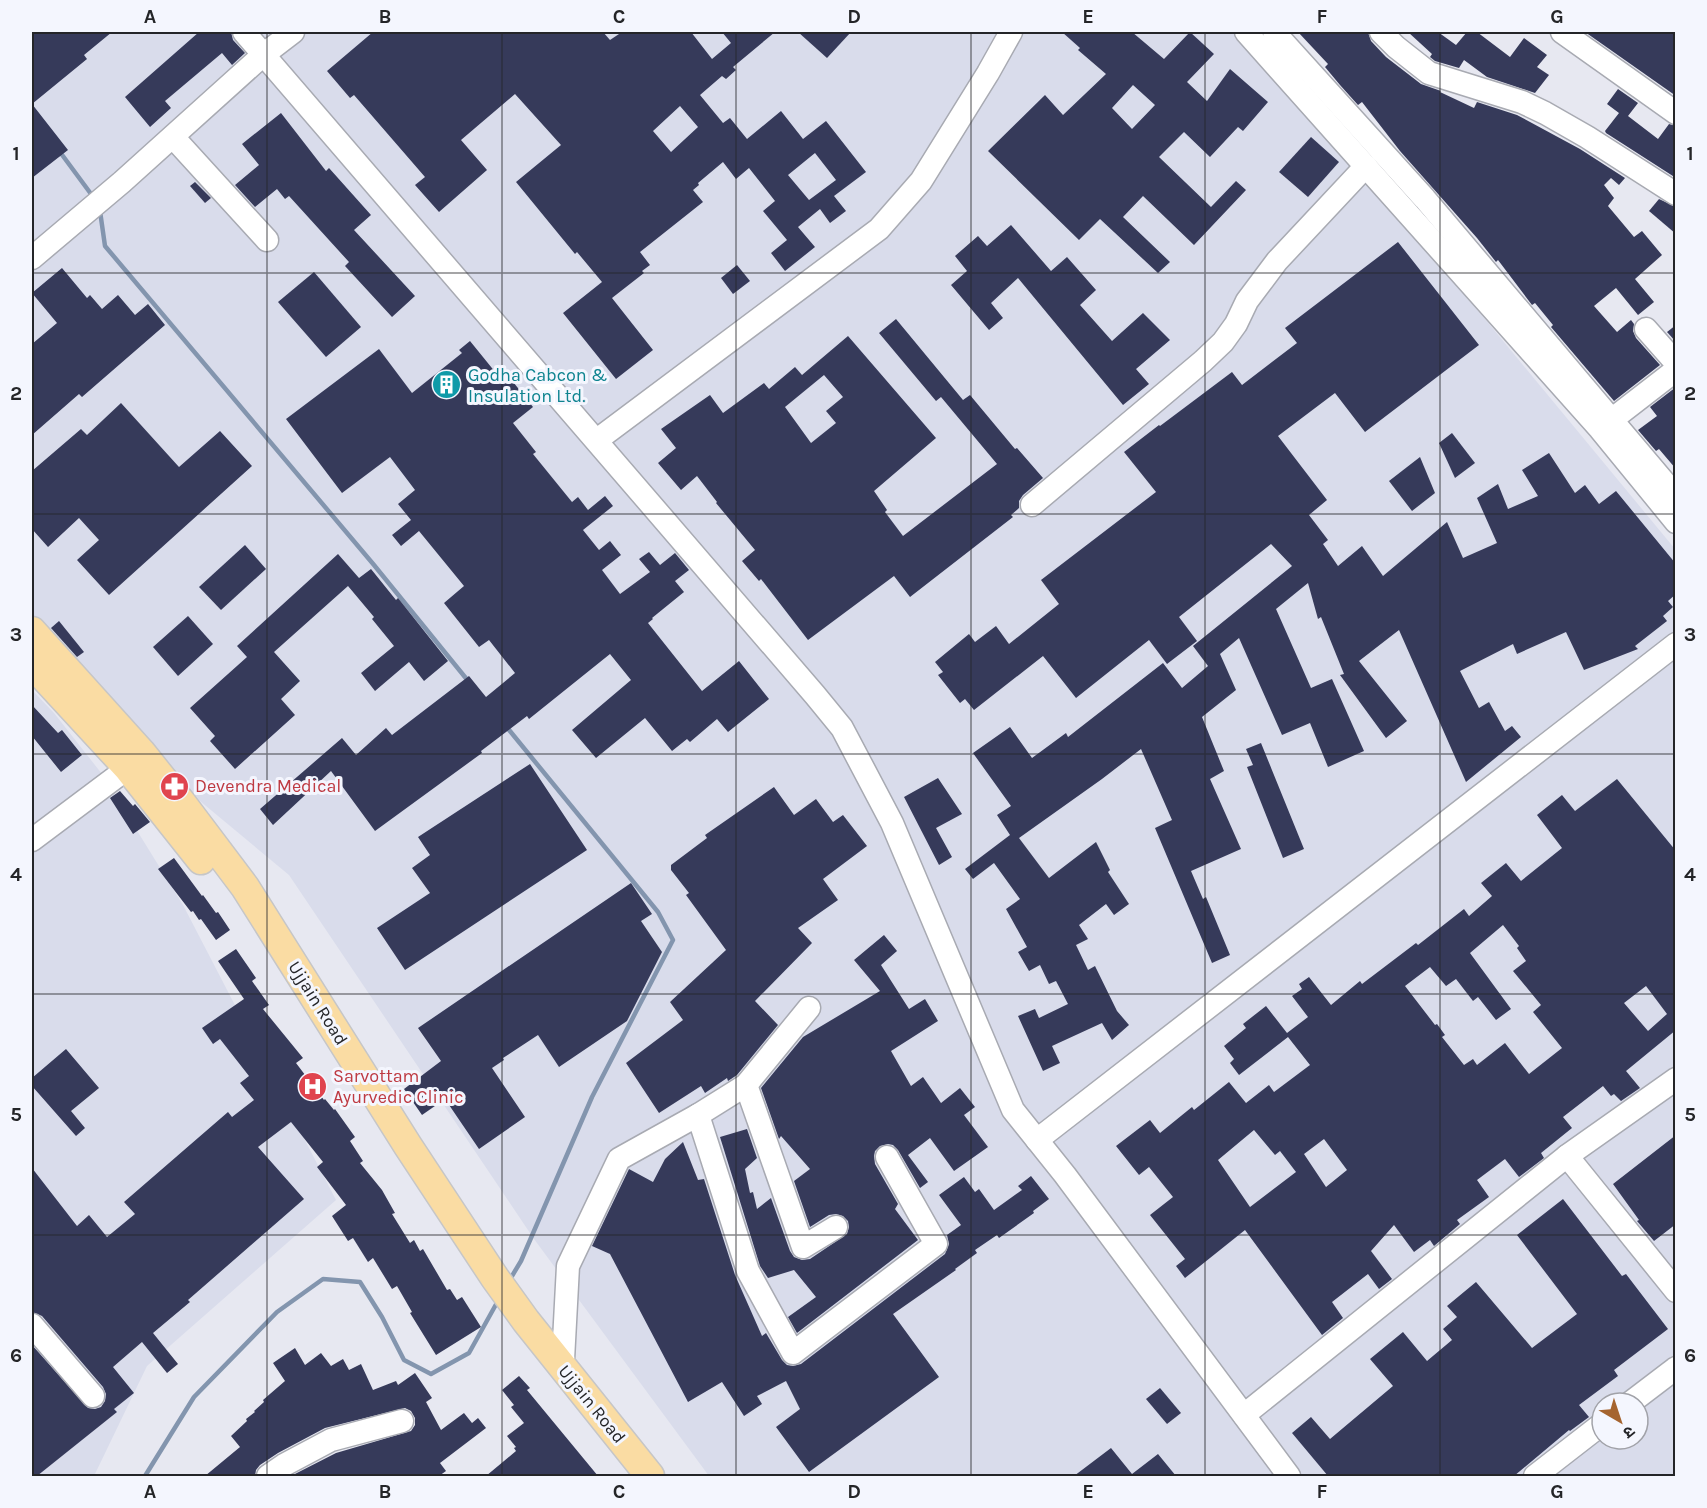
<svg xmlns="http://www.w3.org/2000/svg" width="1707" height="1508" viewBox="0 0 1707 1508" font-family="Karla,'Noto Sans Devanagari',sans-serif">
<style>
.built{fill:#d9dceb;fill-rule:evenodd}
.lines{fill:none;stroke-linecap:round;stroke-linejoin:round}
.stream{stroke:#8395ae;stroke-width:4.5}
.building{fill:#363a5a;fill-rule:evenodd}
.minor-casing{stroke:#a8aab2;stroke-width:25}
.major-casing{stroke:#c6c6c7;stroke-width:31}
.minor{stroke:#fff;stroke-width:22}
.major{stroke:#fadca3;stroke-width:28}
.grid{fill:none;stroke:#242528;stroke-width:1.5;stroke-opacity:0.55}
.labels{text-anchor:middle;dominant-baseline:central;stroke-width:6;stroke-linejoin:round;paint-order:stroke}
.culture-label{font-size:18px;fill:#0d838f;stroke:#f4f6fe;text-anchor:start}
.health-label{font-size:18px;fill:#be3a42;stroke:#f4f6fe;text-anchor:start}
.street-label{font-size:18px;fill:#242528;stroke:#f4f6fe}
.neatline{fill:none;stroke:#242528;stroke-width:2}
.grid-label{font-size:20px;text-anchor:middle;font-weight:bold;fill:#242528}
</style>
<rect width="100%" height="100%" fill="#e7e8f1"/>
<g class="built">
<path d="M 32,32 L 1234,32 L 1485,319 L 1675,549 L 1675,1476 L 709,1476 L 534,1239 L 289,875 L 153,762 L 32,628 ZM 1602,1403 L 1638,1403 L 1638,1439 L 1602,1439 Z"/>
<polygon points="32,690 54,713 102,774 183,905 336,1200 147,1366 94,1476 32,1476"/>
</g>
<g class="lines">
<g class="stream">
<polyline points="60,152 94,198"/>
<polyline points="100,211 105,246 374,565 469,682"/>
<polyline points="505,725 658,912 673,940 592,1097 521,1261 509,1281"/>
<polyline points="145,1476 194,1397 277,1312 323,1279 360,1282 382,1317 404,1360 431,1374 469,1353 499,1299"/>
</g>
</g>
<g class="building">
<polygon points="32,32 112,32 84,55 87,59 32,104 68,150 32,178"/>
<polygon points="199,32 231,32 233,40 245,53 232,65 222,53 165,101 171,108 150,127 125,97"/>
<path d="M 373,32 L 603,32 L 610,40 L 622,32 L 691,32 L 712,59 L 731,43 L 722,32 L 775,32 L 733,67 L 736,70 L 726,79 L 722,76 L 700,95 L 723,123 L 730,118 L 747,139 L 781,111 L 803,139 L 826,121 L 866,172 L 834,196 L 846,211 L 830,223 L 820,209 L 798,227 L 815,247 L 785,271 L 771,253 L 787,240 L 763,211 L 775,201 L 749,168 L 736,179 L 723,162 L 698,183 L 699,185 L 693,190 L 703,202 L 640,252 L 650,265 L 642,271 L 644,273 L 612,298 L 653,350 L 616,379 L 563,313 L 602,282 L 577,252 L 575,254 L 516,182 L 561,145 L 515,94 L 461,140 L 487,170 L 439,212 L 415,185 L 425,177 L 354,95 L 350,98 L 327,71 ZM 680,106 L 698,127 L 671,152 L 653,131 ZM 815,153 L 836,180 L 809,200 L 788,175 Z"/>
<polygon points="798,32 851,32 827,58"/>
<path d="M 1062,32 L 1132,32 L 1164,59 L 1190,32 L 1214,54 L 1187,82 L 1207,101 L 1230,69 L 1268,102 L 1243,131 L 1238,127 L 1210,157 L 1184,132 L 1159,157 L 1211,207 L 1236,181 L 1246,190 L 1194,245 L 1143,196 L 1123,217 L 1170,262 L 1158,273 L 1100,219 L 1079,240 L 988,151 L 1045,95 L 1063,115 L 1106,74 L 1078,50 L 1080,48 ZM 1133,85 L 1155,105 L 1132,129 L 1112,108 Z"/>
<polygon points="1298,32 1368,32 1371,41 1386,57 1421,84 1441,91 1440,92 1474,108 1477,102 1517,115 1580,149 1625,178 1619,185 1611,178 1604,185 1614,198 1608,206 1634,237 1642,231 1662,255 1635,279 1654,302 1638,315 1616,288 1594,306 1617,332 1631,320 1634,324 1633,331 1636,338 1660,365 1614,401 1551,327 1553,325 1535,303 1532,305 1498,260 1496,262 1477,238 1400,151 1362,102 1358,105 1340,85 1325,67 1328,64"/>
<polygon points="1408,32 1438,32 1456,45 1467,32 1477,32 1510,57 1524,38 1547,55 1537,67 1549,75 1535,93 1487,77 1464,60 1459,68 1435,61 1430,57 1432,54"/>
<polygon points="1585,32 1676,32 1676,96"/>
<polygon points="1618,89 1638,103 1628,116 1658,139 1669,124 1676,126 1676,178 1606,133 1605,131 1619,113 1607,104"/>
<polygon points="281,113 326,171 329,168 371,215 354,230 415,296 392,317 345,266 349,262 289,196 285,199 277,189 255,207 235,185 259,165 242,144"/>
<polygon points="1311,137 1339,162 1308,197 1279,172"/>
<polygon points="195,182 211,198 205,203 190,186"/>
<polygon points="1659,199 1676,207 1676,234 1649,211"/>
<polygon points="1011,225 1051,271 1067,257 1096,290 1080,305 1112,341 1143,313 1170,340 1136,369 1149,384 1123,405 1018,278 991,303 1003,318 989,330 951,285 967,271 955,256 978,236 987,246"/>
<polygon points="1398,242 1479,345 1365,432 1335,393 1278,436 1327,500 1309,515 1328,540 1323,544 1338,566 1362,546 1383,576 1447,522 1463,558 1497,543 1477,498 1498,484 1508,509 1538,496 1522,470 1549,453 1575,493 1585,485 1599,504 1616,491 1676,564 1676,594 1668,601 1673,607 1663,616 1667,621 1635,646 1638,649 1584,670 1566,632 1517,654 1513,644 1460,671 1479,708 1489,702 1505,731 1512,726 1521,737 1466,782 1399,630 1359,661 1407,721 1386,738 1340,675 1344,674 1321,617 1318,619 1308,583 1276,609 1311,688 1332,679 1364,751 1328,767 1310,723 1282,735 1239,638 1220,654 1236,690 1202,717 1224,771 1210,779 1241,849 1191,871 1203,899 1206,897 1230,955 1212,963 1155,828 1172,820 1141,749 1102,779 1019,838 1049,878 1096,842 1110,870 1108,872 1129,904 1114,915 1106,904 1079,925 1088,939 1076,945 1088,970 1095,966 1117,1011 1129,1025 1112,1040 1102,1023 1052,1046 1060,1063 1043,1071 1018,1016 1035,1009 1039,1018 1068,1004 1056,981 1049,984 1040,965 1029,971 1018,952 1027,947 1006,909 1020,899 994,863 973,879 965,869 1010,835 997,815 1011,806 973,753 1010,727 1032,758 1066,733 1068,737 1163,663 1182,688 1208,666 1193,646 1292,566 1271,544 1179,617 1197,641 1167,664 1149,640 1076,698 1043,656 974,710 965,699 960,703 938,675 943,672 935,662 969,634 975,642 996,626 1009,644 1059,604 1041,580 1156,492 1124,452 1159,425 1160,426 1232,372 1242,385 1297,343 1285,328"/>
<polygon points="737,265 750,281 733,294 721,278"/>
<polygon points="62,268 87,298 90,295 102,309 118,295 135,315 148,304 165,325 82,397 79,394 32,435 32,344 57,323 32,293"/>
<polygon points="314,272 361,327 326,357 278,302"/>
<path d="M 896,319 L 963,400 L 970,395 L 1015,449 L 1017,448 L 1043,478 L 1023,495 L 1019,501 L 1019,508 L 1011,515 L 1013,517 L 910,597 L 894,576 L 808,640 L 761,579 L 759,581 L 742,561 L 755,550 L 716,503 L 717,502 L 697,476 L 681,490 L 658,463 L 676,448 L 661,429 L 710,395 L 723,413 L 764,383 L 769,389 L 795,367 L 802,375 L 848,336 L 936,438 L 874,491 L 887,510 L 885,512 L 903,536 L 997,464 L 941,397 L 936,401 L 879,333 ZM 824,375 L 843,397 L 826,411 L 836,423 L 811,443 L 785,407 Z"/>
<polygon points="1676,325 1676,342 1667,332"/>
<polygon points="470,341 500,378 506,373 533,407 513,423 536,452 533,454 572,502 578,497 588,510 605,496 613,506 583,530 599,550 610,541 621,555 602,570 620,594 650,572 639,559 649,552 660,565 675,553 689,570 675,581 684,592 652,618 653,619 648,623 702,691 739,661 769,699 728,732 717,719 690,742 687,739 672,751 645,718 596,758 572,730 631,680 610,654 529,719 527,716 481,751 482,753 375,831 331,771 273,825 260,809 342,738 356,755 386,728 392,735 469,676 486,697 515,673 489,640 479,647 444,603 464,586 419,531 401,546 392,535 411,520 398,504 415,490 390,457 342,493 286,419 379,349 412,393 462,353 459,350"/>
<polygon points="1676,387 1676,469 1659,449 1656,451 1638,430 1657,416 1650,407"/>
<polygon points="121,403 179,467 220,431 252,466 109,595 77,560 99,540 79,518 48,547 32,529 32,471 81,429 87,435"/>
<polygon points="1452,433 1475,463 1455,478 1439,443"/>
<polygon points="1420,457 1435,493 1412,511 1389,481"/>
<polygon points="245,545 266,569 221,610 199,587"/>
<polygon points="338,554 359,578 371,569 396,600 398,598 448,661 424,681 409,662 375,691 361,673 394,646 372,619 374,617 348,586 274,652 300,681 281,699 295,715 235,769 210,741 215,736 190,708 247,657 237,646"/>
<polygon points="188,616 213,644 178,676 153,647"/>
<polygon points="59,621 84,652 77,657 51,628"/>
<polygon points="32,705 58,733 62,730 82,755 61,772 32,736"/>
<polygon points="1261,743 1304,849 1283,858 1247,767 1253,765 1246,749"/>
<polygon points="530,764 587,850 405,970 377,928 430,893 412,868 430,855 418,837"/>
<polygon points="938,778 962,814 936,828 952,857 939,865 904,797"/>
<path d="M 1617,779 L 1676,851 L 1676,1030 L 1626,1071 L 1640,1088 L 1621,1101 L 1614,1094 L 1611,1096 L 1603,1086 L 1563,1117 L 1572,1128 L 1541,1153 L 1544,1158 L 1519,1177 L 1505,1159 L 1477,1180 L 1489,1197 L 1457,1220 L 1460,1224 L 1434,1246 L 1430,1240 L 1414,1252 L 1394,1225 L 1371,1251 L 1392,1279 L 1379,1289 L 1368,1274 L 1332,1302 L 1343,1318 L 1322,1335 L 1245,1230 L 1185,1278 L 1176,1266 L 1185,1259 L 1150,1215 L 1173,1197 L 1149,1167 L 1139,1175 L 1116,1146 L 1150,1120 L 1160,1133 L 1192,1107 L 1194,1110 L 1229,1082 L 1246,1103 L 1269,1085 L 1274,1092 L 1310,1065 L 1288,1037 L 1239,1075 L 1230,1063 L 1234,1059 L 1224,1046 L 1246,1028 L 1243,1024 L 1266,1006 L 1287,1033 L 1308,1017 L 1292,996 L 1302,989 L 1299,984 L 1309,977 L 1331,1005 L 1360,981 L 1362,984 L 1416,943 L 1418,945 L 1464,909 L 1469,916 L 1492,896 L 1481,883 L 1506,863 L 1521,881 L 1562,848 L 1537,815 L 1562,795 L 1575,811 ZM 1503,925 L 1519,946 L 1517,948 L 1526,961 L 1513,971 L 1541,1005 L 1533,1012 L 1562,1048 L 1529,1074 L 1505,1043 L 1477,1065 L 1473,1059 L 1464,1065 L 1442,1037 L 1445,1035 L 1437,1024 L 1435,1025 L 1405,986 L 1430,967 L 1446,986 L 1456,979 L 1473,1001 L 1478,997 L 1496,1020 L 1511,1009 L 1470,953 ZM 1646,986 L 1667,1014 L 1648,1031 L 1624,1003 ZM 1254,1130 L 1275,1155 L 1280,1151 L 1296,1172 L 1250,1207 L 1218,1160 ZM 1324,1139 L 1347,1170 L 1326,1187 L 1304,1154 Z"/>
<polygon points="774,787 794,815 816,799 833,822 843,815 867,846 823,879 838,900 798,928 812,943 755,1001 778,1025 737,1075 728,1081 727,1078 705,1093 701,1086 659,1113 626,1063 683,1020 670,1002 726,950 686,895 689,893 671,870 671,865 707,838 705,835"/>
<polygon points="120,791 133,806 135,804 150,822 133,834 110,798"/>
<polygon points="174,858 202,896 203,895 216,913 218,912 230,930 216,940 201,919 199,920 193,911 191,912 158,869"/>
<polygon points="631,883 652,914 641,921 662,952 627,1021 559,1067 538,1035 503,1058 504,1060 492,1068 525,1117 479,1149 445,1099 422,1115 404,1089 441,1061 418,1028"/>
<polygon points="884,935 897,951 881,965 909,1009 925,999 938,1021 891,1051 911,1086 923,1077 941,1103 960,1088 975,1107 964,1115 988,1147 954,1171 930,1138 908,1155 928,1182 920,1188 898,1150 893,1145 888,1144 880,1146 875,1151 874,1156 875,1164 898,1204 895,1209 918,1240 797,1333 788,1317 816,1297 794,1270 768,1278 760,1266 720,1137 747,1129 757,1158 745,1169 750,1193 753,1192 757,1209 771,1198 790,1251 794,1257 802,1260 810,1259 847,1234 849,1227 848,1221 843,1216 836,1214 829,1215 810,1227 794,1181 810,1169 781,1136 779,1139 761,1088 803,1037 880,991 854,960"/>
<polygon points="236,949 256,978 252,981 269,1005 263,1009 303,1058 296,1063 324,1100 325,1099 334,1110 335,1109 355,1137 350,1141 363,1161 360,1163 382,1190 395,1213 392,1214 410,1243 414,1240 420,1251 423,1249 447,1290 450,1289 457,1300 462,1297 481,1327 436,1355 410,1313 412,1312 397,1286 392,1289 373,1258 368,1262 353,1238 348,1241 332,1216 346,1205 317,1167 323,1162 291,1122 258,1147 304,1199 188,1300 190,1302 153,1333 178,1364 167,1373 142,1342 113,1367 134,1393 114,1409 117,1412 37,1476 32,1476 32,1345 88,1408 95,1409 101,1407 105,1401 106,1394 103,1387 42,1316 32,1312 32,1168 77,1226 89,1215 107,1237 135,1214 124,1202 228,1112 232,1117 254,1100 240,1083 249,1076 220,1039 213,1044 202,1028 244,999 218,961"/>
<polygon points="66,1049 99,1088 71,1111 85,1128 76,1136 32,1086 32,1078"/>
<polygon points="1676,1135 1676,1224 1654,1241 1637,1221 1639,1220 1613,1184"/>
<polygon points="683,1142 698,1180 704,1179 735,1275 762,1336 766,1333 782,1360 787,1365 793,1366 801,1364 945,1254 949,1244 947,1235 961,1225 939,1195 964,1177 975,1192 979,1189 994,1210 1022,1190 1018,1186 1031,1176 1049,1199 1033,1211 1034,1213 999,1238 997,1235 975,1250 977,1253 955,1269 956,1270 893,1314 939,1377 809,1472 776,1427 800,1409 786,1381 757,1396 762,1404 744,1416 722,1382 688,1402 610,1254 592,1246 629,1169 653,1182 665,1159"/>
<polygon points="1563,1199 1622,1276 1626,1274 1668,1329 1614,1370 1618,1376 1579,1405 1589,1417 1570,1431 1569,1430 1514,1476 1328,1476 1292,1433 1311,1417 1330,1439 1393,1386 1370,1359 1403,1332 1427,1361 1452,1340 1443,1329 1457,1317 1447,1306 1476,1282 1532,1348 1577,1314 1517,1235"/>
<polygon points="295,1348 305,1365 321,1353 331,1366 343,1359 349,1370 361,1364 373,1390 396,1381 398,1385 415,1373 432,1398 426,1402 441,1430 464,1413 472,1423 478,1418 486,1428 440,1463 446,1471 439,1476 291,1476 336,1453 411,1431 415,1425 415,1418 411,1411 405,1408 325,1428 278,1453 260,1465 256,1470 255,1476 205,1476 240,1447 231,1436 247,1421 246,1419 255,1412 254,1411 264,1402 263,1400 285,1381 273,1363"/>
<polygon points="519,1376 530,1388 527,1390 598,1476 486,1476 516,1451 514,1448 516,1447 507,1436 524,1423 511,1407 514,1405 502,1390"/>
<polygon points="1160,1388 1181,1413 1167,1424 1146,1399"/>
<polygon points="1111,1448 1132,1474 1158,1454 1176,1476 1074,1476"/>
</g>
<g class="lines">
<defs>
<g id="minor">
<polyline points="244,32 815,695 842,728 892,823 1013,1110 1065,1175 1289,1476"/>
<polyline points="1246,32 1600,429 1676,522"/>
<polyline points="1274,32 1425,199 1676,496"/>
<polyline points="1381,32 1396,47 1429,73 1522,102 1545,113 1587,137 1676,194"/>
<polyline points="1562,32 1676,113"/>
<polyline points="173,137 267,240"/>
<polyline points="32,258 122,182 263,55 293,32"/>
<polyline points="1646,329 1676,363"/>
<polyline points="1601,428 1676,370"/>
<polyline points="597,440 879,229 921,181 988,73 1011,32"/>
<polyline points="1032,505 1203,361 1223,342 1236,324 1247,301 1277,261 1366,166"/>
<polyline points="32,840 128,768 138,756"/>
<polyline points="746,1085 803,1247 836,1227"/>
<polyline points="698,1115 746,1085 809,1008"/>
<polyline points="1037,1140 1676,644"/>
<polyline points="1567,1156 1676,1291"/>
<polyline points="32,1325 93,1396"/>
<polyline points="560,1364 563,1360 568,1266 619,1159 698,1115 748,1271 793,1353 936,1244 887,1157"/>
<polyline points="1630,1403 1676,1368"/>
<polyline points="1244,1415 1567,1156 1676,1079"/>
<polyline points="268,1476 284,1465 331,1440 402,1421"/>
<polyline points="1535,1476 1602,1424"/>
</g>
<g id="major">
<polyline points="32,631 141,752 181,802 245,887 408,1146 495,1278 526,1321 650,1476"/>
<polyline points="32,664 128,768 201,860"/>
</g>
</defs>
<use href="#minor" class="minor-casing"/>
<use href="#major" class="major-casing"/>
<use href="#minor" class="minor"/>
<use href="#major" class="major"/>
</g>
<path class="grid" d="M 267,32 L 267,1476M 502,32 L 502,1476M 736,32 L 736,1476M 971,32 L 971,1476M 1205,32 L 1205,1476M 1440,32 L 1440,1476M 32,273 L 1676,273M 32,514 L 1676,514M 32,754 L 1676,754M 32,994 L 1676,994M 32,1235 L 1676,1235"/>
<defs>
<symbol id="building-disc" viewBox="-11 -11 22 22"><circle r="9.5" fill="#0f9aa8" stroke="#f4f6fe"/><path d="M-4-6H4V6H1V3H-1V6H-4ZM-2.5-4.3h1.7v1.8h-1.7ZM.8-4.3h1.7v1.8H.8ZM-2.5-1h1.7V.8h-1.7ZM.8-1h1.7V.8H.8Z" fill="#fff"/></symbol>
<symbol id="pharmacy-disc" viewBox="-11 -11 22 22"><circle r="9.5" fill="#e0444e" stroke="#f4f6fe"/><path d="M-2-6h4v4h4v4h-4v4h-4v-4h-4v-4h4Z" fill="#fff"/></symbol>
<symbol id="hospital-disc" viewBox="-11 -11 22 22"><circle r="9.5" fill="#e0444e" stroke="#f4f6fe"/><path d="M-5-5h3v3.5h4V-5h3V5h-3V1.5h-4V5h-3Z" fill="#fff"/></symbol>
</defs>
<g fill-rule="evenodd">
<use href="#building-disc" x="430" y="368" width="33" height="33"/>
<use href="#pharmacy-disc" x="158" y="770" width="33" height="33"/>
<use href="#hospital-disc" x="296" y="1070" width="33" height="33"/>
</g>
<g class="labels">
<g class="culture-label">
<text x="468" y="375">Godha Cabcon &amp;<tspan x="468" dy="21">Insulation Ltd.</tspan></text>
</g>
<g class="health-label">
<text x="195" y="786">Devendra Medical</text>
<text x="333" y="1076">Sarvottam<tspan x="333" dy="21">Ayurvedic Clinic</tspan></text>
</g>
<g class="street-label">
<text transform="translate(318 1003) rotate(58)">Ujjain Road</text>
<text transform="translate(592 1404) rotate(51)">Ujjain Road</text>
</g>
</g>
<rect width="1707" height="1508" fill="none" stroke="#f4f6fe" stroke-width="66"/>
<g transform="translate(1620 1421) rotate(141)"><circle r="28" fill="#f4f6fe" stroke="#a1a2a8" stroke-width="1.5"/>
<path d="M0-4.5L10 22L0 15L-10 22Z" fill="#a5642f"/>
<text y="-9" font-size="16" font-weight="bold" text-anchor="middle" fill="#242528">उ</text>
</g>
<rect x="33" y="33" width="1641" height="1442" class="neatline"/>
<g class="grid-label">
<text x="150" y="23">A</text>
<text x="385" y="23">B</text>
<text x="619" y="23">C</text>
<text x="854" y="23">D</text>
<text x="1088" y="23">E</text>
<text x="1322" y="23">F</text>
<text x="1557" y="23">G</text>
<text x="16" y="160">1</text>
<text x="1690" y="160">1</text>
<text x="16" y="400">2</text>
<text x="1690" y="400">2</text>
<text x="16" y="641">3</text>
<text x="1690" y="641">3</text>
<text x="16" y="881">4</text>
<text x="1690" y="881">4</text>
<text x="16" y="1121">5</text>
<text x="1690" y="1121">5</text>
<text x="16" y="1362">6</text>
<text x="1690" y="1362">6</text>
<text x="150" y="1498">A</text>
<text x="385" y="1498">B</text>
<text x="619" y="1498">C</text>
<text x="854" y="1498">D</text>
<text x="1088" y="1498">E</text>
<text x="1322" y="1498">F</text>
<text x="1557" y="1498">G</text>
</g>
</svg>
